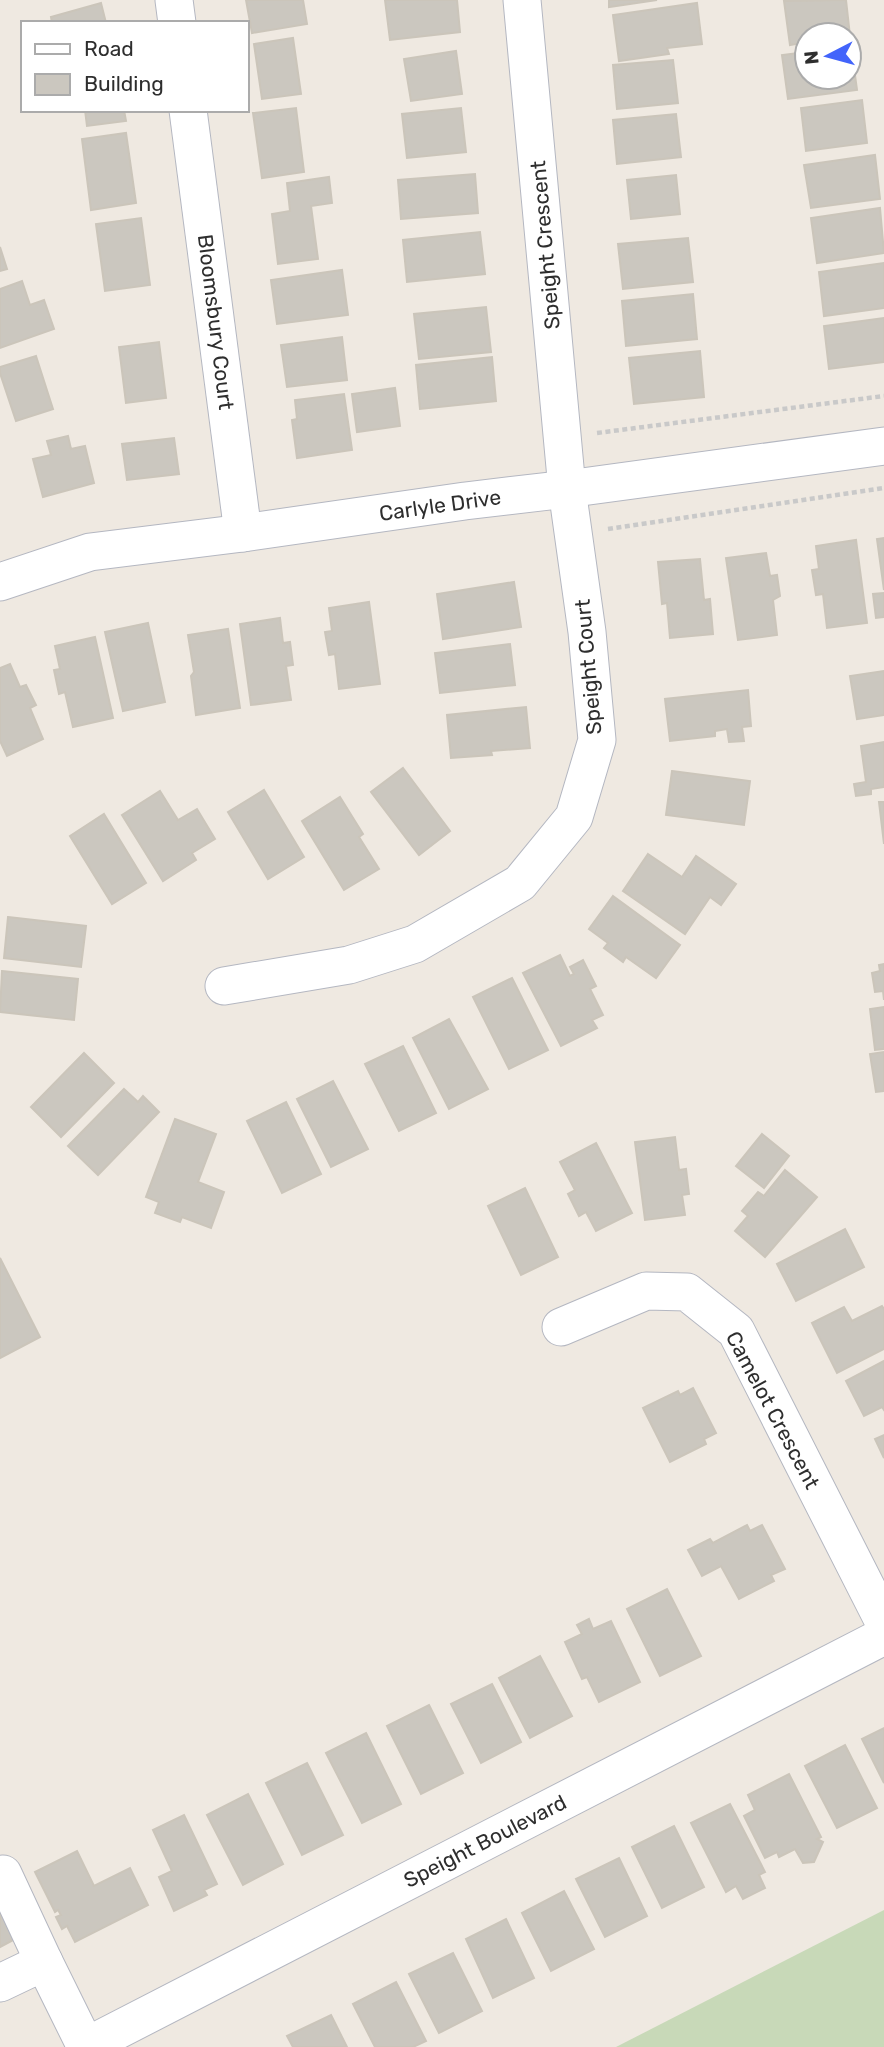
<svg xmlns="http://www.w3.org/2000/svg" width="884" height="2047" viewBox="0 0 884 2047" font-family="Rubik,sans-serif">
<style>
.cemetery{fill:#c8d9b8}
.building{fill:#cbc7bf;stroke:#cbc5ba;stroke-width:2}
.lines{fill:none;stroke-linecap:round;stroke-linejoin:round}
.minor-casing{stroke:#b4b7c1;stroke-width:39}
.path{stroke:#c9c9c9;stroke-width:4.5;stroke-dasharray:5 3.5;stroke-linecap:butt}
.minor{stroke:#fff;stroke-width:37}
.labels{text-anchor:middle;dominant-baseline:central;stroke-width:7;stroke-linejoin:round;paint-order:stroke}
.street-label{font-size:21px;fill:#2e2e2e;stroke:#fff}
</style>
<rect width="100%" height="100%" fill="#efe9e1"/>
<polygon class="cemetery" points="884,1910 884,2047 616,2047"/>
<g class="building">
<polygon points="246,0 303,0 307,24 252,33"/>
<polygon points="385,0 457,0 460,32 390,40"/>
<polygon points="609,0 657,0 609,7"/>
<polygon points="846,0 850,36 807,35 807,42 790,45 784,1"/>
<polygon points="101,3 106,23 52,23 51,17"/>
<polygon points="697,3 702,44 667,48 669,54 619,61 613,15"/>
<polygon points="293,38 301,94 262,99 254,44"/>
<polygon points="849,46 851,46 857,90 788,99 782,55 807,52 807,77 849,77"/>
<polygon points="456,51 462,94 411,101 404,59"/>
<polygon points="673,60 678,103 617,109 613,65"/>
<polygon points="862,100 867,143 806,151 801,108"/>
<polygon points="296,108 304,172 262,178 253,113"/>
<polygon points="461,108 466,152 407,158 402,114"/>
<polygon points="85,110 124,110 126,121 87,126"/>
<polygon points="676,114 681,157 617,164 613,120"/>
<polygon points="126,133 136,203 91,210 82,139"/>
<polygon points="875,155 880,199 811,208 804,165"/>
<polygon points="475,174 478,213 401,219 398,180"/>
<polygon points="676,175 680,214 631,219 627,180"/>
<polygon points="329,177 332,203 311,206 318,259 278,264 272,214 290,211 287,183"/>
<polygon points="880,208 884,253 817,263 811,218"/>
<polygon points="141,218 150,285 105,291 96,224"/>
<polygon points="480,232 485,274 407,282 403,240"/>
<polygon points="688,238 693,282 623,289 618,244"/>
<polygon points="0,247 7,269 0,271"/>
<polygon points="884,263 884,308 824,316 819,272"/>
<polygon points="342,270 348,315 277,324 271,280"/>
<polygon points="22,281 30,305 44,300 54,329 0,348 0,289"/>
<polygon points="693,294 697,339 626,346 622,301"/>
<polygon points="486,307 491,352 419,359 414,314"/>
<polygon points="884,318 884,362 829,369 824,326"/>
<polygon points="342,337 347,380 287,387 281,345"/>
<polygon points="159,342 166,398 126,403 119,347"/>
<polygon points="700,351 704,397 634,404 629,358"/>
<polygon points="36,356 53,409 16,421 0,373 0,367"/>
<polygon points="492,357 496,401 420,409 416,365"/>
<polygon points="395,388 400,426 357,432 352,394"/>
<polygon points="344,394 352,450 297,458 292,420 297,419 295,400"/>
<polygon points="68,436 71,449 85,446 94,483 43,497 33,459 51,455 47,441"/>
<polygon points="174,438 179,474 127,480 122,444"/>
<polygon points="884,538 884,590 877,539"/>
<polygon points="856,540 867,623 827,628 823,594 816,595 812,570 819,569 816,546"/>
<polygon points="766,553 770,576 777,575 780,596 773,600 777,635 738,640 726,558"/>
<polygon points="700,559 704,600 710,599 713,634 670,638 667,603 662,604 658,562"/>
<polygon points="514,582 521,627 443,639 437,594"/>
<polygon points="884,593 884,617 876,618 873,594"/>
<polygon points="369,602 380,684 339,689 335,654 329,655 325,632 332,631 329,608"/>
<polygon points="280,618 283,643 290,642 293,665 286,666 291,700 251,705 240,624"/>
<polygon points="148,623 165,702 123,711 105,632"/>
<polygon points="228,629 240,708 196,715 191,676 194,672 188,635"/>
<polygon points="95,637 113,718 73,727 65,692 59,694 54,670 60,669 55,646"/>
<polygon points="510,644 515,685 440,693 435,653"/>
<polygon points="10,664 20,687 26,685 36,705 30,708 43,739 7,756 0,741 0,668"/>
<polygon points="884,671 884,715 857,719 850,676"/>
<polygon points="748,690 751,726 742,727 744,741 729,742 727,729 715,731 715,736 670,741 665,699"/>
<polygon points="526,707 530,748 491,751 492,755 451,758 447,715"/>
<polygon points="884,742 884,787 871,789 871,794 856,796 854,784 866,782 861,746"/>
<polygon points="403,768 450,831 419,855 371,792"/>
<polygon points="672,771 750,781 744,825 666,815"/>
<polygon points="264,790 304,857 268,879 228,812"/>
<polygon points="160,791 178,820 197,809 215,839 192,853 196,860 163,881 122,815"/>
<polygon points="340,797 363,834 359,837 379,869 344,890 302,821"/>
<polygon points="879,802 884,802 884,844"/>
<polygon points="104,814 146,883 112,904 70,836"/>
<polygon points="648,854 682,877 696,856 736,884 721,905 710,897 685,934 623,891"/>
<polygon points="613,896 680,945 656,978 626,957 623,962 604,948 608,943 589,929"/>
<polygon points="8,917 86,926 81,967 4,958"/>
<polygon points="560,955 570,976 574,974 570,967 583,960 596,986 590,989 603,1015 592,1020 597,1028 561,1046 523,973"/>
<polygon points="884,964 884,1000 883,991 875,992 872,973 880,971 879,965"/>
<polygon points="2,971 78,979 74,1020 0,1012"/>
<polygon points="512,978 548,1050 509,1069 473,997"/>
<polygon points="884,1007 884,1049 875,1050 870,1009"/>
<polygon points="449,1019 488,1089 449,1109 413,1038"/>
<polygon points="403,1046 436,1113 399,1131 365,1064"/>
<polygon points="884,1052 884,1091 876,1092 870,1054"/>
<polygon points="84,1053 114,1083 61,1137 31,1107"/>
<polygon points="333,1081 368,1149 331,1167 297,1099"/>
<polygon points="124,1089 138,1102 143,1096 159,1112 98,1175 68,1146"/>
<polygon points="286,1102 321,1174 282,1193 247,1121"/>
<polygon points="175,1119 216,1134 198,1182 224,1192 211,1228 182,1217 180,1222 155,1213 159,1202 146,1197"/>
<polygon points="762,1134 789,1156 764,1188 736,1166"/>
<polygon points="675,1137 679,1170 686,1169 689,1194 682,1195 685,1215 645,1220 635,1142"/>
<polygon points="596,1143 632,1213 596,1231 586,1212 579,1216 568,1194 575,1190 560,1162"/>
<polygon points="785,1170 817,1197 765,1257 735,1231 748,1216 742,1211 758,1192 764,1196"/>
<polygon points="525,1188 558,1257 521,1275 488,1206"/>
<polygon points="845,1229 864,1267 796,1301 777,1264"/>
<polygon points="0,1258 40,1337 0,1358"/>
<polygon points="882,1306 884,1309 884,1349 837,1373 812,1323 844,1307 852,1321"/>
<polygon points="884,1361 884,1410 882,1407 864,1416 846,1381"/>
<polygon points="693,1388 716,1433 704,1439 706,1444 670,1462 643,1408 678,1391 680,1395"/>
<polygon points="884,1435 884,1458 875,1439"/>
<polygon points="747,1525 750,1531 762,1525 785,1569 771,1575 774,1581 739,1599 721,1566 702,1576 688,1550 710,1539 713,1543"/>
<polygon points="667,1589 701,1656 660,1676 627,1609"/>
<polygon points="589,1619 593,1629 611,1621 640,1682 599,1702 587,1677 582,1679 565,1642 582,1634 577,1625"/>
<polygon points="540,1656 572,1716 530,1738 499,1678"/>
<polygon points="492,1684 521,1742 481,1763 451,1704"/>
<polygon points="429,1705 463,1773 421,1794 387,1726"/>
<polygon points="884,1728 884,1783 862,1739"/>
<polygon points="366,1733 401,1804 362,1823 326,1753"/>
<polygon points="845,1745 877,1808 837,1828 805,1766"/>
<polygon points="307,1763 343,1835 302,1855 266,1783"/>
<polygon points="789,1774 821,1837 817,1839 823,1842 814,1862 803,1863 795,1849 779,1857 777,1852 765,1858 744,1816 755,1810 748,1795"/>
<polygon points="248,1794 283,1864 243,1885 207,1815"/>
<polygon points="730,1804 765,1872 759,1875 765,1888 743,1899 736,1886 726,1892 691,1823"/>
<polygon points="184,1815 217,1884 204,1890 207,1895 174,1911 159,1877 172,1871 153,1830"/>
<polygon points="674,1826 704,1887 662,1908 632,1847"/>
<polygon points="77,1851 94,1886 130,1868 148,1905 75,1942 67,1926 62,1929 56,1917 61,1915 58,1910 55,1912 35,1872"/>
<polygon points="619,1858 647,1916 605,1937 576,1879"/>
<polygon points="564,1891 594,1949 551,1971 522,1913"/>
<polygon points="0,1910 15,1939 0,1947"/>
<polygon points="506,1919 534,1978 493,1998 466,1939"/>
<polygon points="453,1953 482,2011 439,2033 409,1974"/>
<polygon points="396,1982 426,2041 413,2047 375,2047 353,2004"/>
<polygon points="331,2015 347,2047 293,2047 287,2036"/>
</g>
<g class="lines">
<defs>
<g id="minor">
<polyline points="174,0 177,23"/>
<polyline points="188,110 243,533"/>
<polyline points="0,582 90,552 243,533 465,501 567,489 884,446"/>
<polyline points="224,986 349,965 415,944 520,883 574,817 597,740 587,632 567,489 522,0"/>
<polyline points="561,1327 646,1291 687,1292 736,1331 884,1622"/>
<polyline points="3,1874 44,1962"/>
<polyline points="0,1983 44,1962 86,2047"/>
<polyline points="85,2047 884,1636"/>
</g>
</defs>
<use href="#minor" class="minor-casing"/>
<g class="path">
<polyline points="597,433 884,396"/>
<polyline points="608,529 884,488"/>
</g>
<use href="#minor" class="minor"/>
</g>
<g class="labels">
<g class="street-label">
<text transform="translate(545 245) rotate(-95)">Speight Crescent</text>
<text transform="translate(216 322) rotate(83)">Bloomsbury Court</text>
<text transform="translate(440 505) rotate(-8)">Carlyle Drive</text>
<text transform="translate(588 667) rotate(-95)">Speight Court</text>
<text transform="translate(773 1410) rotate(62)">Camelot Crescent</text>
<text transform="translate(485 1841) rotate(-27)">Speight Boulevard</text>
</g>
</g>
<rect x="21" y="21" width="228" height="91" fill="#ffffff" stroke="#ababab" stroke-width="2"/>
<rect x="35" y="44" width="35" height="10" fill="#ffffff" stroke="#ababab" stroke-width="2"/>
<text x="84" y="56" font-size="21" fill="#2e2e2e">Road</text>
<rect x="35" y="74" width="35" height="21" fill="#cbc7bf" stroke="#ababab" stroke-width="2"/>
<text x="84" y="91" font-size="21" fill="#2e2e2e">Building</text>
<g transform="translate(828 56) rotate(264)"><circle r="33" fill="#ffffff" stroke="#ababab" stroke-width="2"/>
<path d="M0-5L12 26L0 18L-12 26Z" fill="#4264fb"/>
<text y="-10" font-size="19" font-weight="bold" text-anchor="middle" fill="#2e2e2e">N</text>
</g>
</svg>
